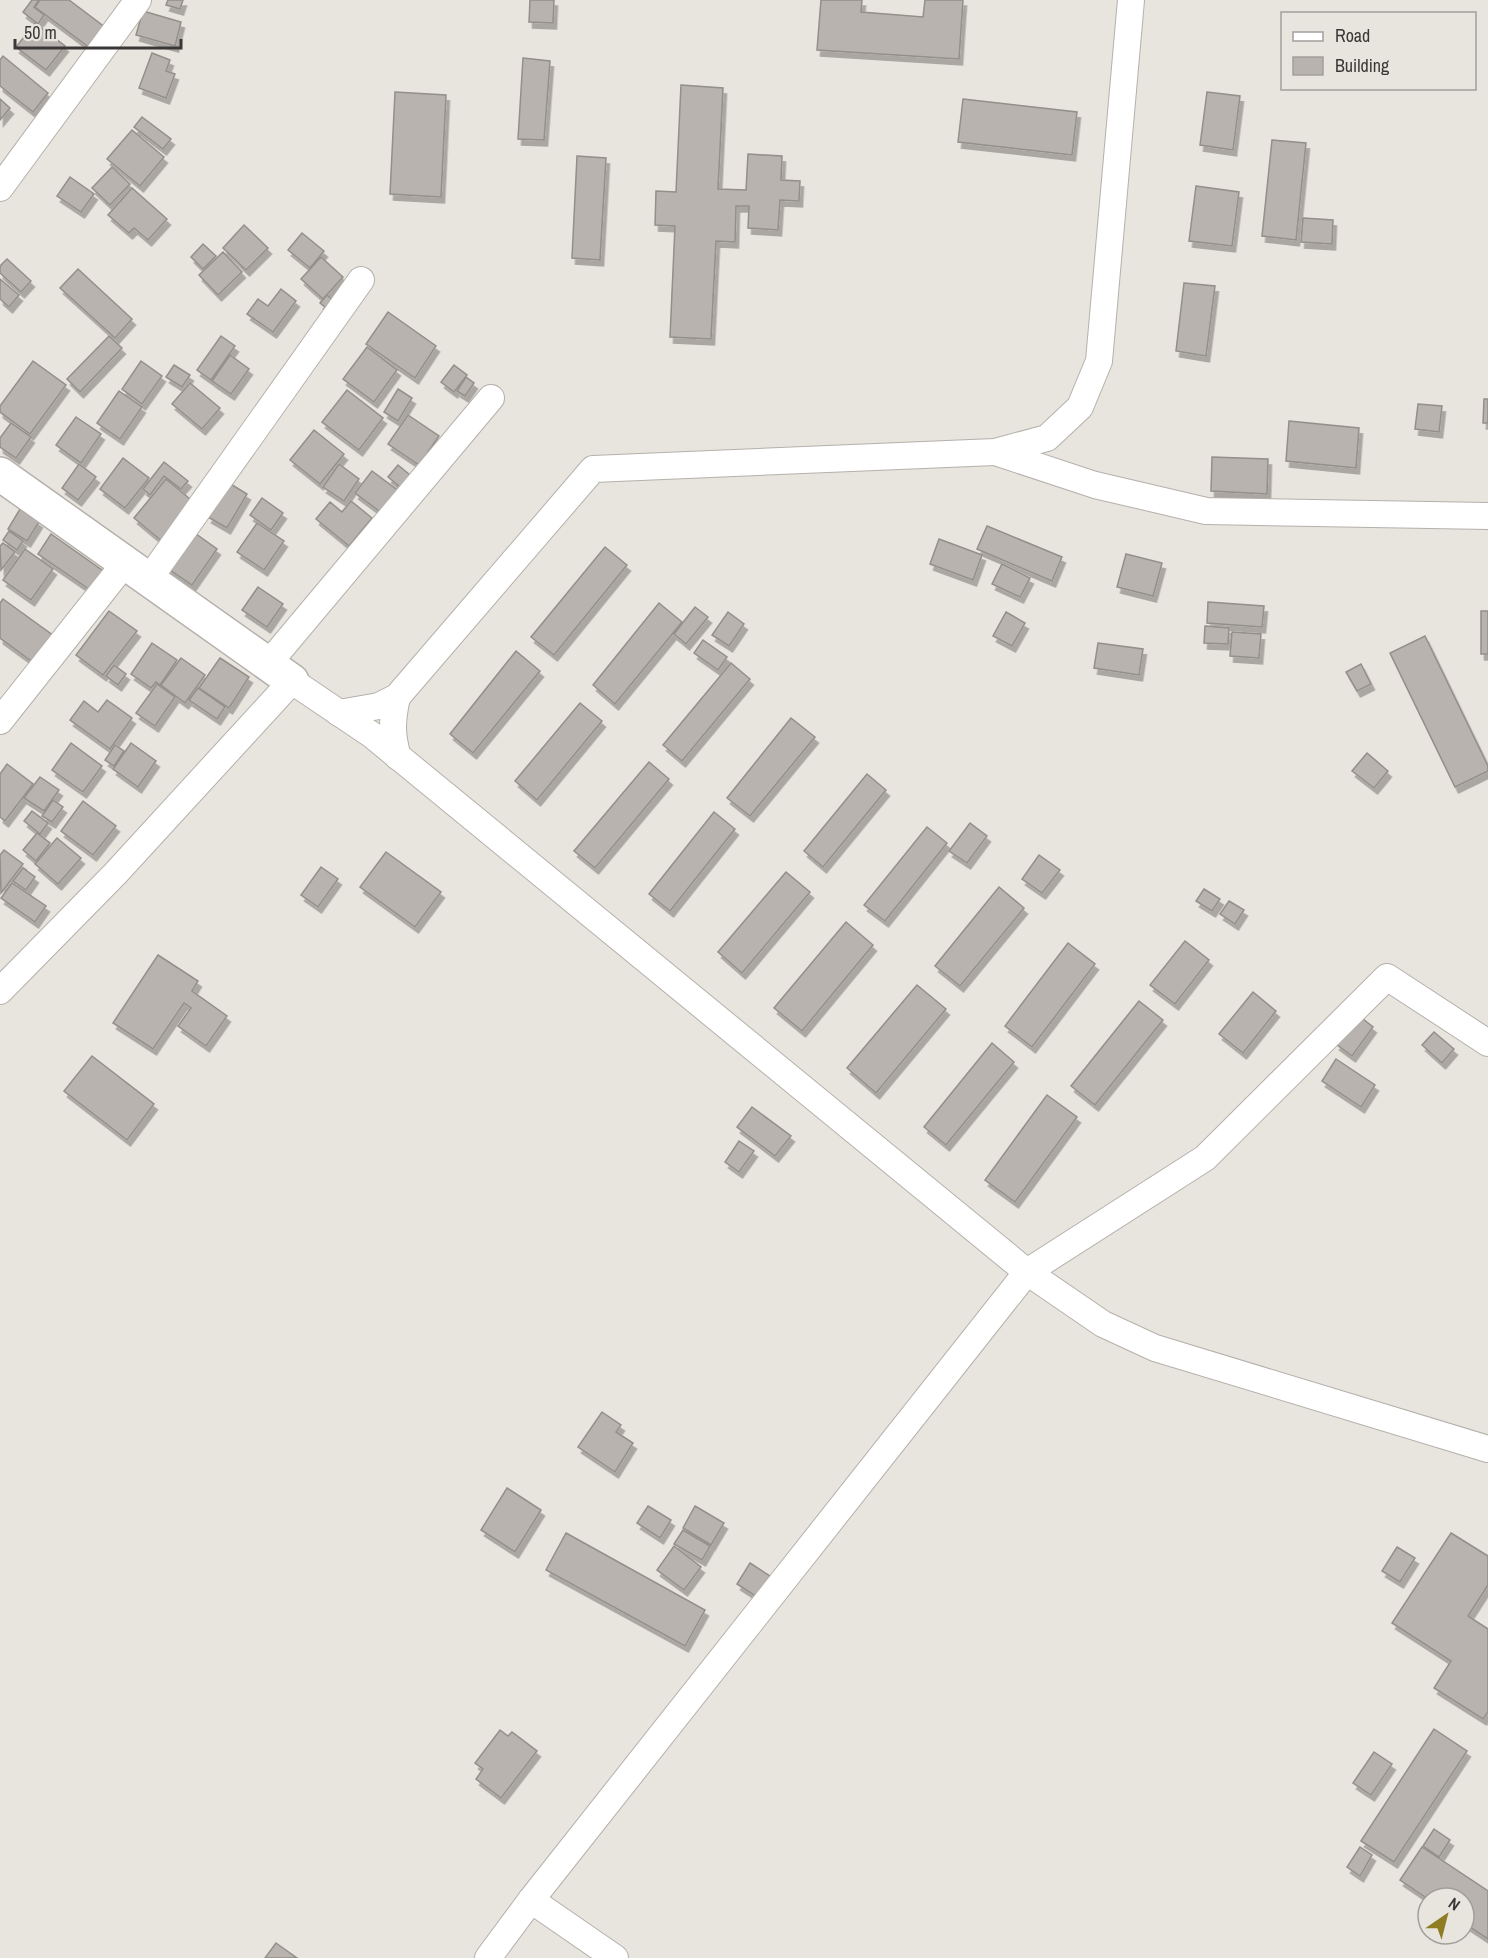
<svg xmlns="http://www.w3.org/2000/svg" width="1488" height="1958" viewBox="0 0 1488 1958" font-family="'Archivo Narrow',sans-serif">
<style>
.building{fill:#b8b3ae;stroke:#938f89;stroke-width:1.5;filter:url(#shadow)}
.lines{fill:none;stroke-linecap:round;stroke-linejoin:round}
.street-casing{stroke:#b5b0ab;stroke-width:28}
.secondary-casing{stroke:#b5b0ab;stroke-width:36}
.street{stroke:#fff;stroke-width:26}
.secondary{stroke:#fff;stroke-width:33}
</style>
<defs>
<filter id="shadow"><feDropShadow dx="3.5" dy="6" stdDeviation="0" flood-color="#0004"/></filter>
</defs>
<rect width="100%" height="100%" fill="#e8e4de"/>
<g class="building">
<polygon points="32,0 39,0 34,7 44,15 38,24 23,12"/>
<polygon points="40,0 69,0 110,31 94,51 35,7"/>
<polygon points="168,0 183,0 180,9 166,5"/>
<polygon points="530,0 554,0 553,23 529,22"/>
<polygon points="821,0 862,0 861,12 923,17 925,0 963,0 959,59 817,50"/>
<polygon points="143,11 181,22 175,46 136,35"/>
<polygon points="35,23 65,46 46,70 16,47"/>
<polygon points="152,53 170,60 166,71 175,74 166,98 139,88"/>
<polygon points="3,56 48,93 33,112 0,86 0,60"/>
<polygon points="523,58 550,61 544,140 518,139"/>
<polygon points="681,85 723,88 718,189 746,190 748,154 782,156 781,180 800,181 799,201 780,200 778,230 748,228 749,206 736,206 735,242 716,241 711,339 670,337 675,226 655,225 656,191 676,192"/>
<polygon points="395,92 446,95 441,197 390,194"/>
<polygon points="1207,92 1240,96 1233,150 1200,145"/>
<polygon points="0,99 10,108 0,120"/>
<polygon points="963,99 1077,112 1072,155 958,142"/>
<polygon points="142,117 171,139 163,149 134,127"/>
<polygon points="132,130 164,157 140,186 107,159"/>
<polygon points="1272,140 1306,143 1296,240 1262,236"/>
<polygon points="577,156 606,158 600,260 572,258"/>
<polygon points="112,167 130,184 110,205 92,188"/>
<polygon points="70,177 94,194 81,212 57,196"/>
<polygon points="1196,186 1239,192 1232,246 1189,241"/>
<polygon points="132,188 167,219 148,240 134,228 129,233 108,215"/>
<polygon points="1303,218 1333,220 1332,244 1301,242"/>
<polygon points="244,225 268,248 246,270 223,248"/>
<polygon points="302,233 324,251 310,268 288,250"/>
<polygon points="203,244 216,256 203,269 191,257"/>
<polygon points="223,252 242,272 218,295 199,275"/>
<polygon points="321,257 343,277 323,299 301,279"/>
<polygon points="7,259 31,281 21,292 0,273 0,266"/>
<polygon points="78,269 132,319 115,338 60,288"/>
<polygon points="0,279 19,295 9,307 0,299"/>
<polygon points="1184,283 1215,286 1206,356 1176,351"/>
<polygon points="281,289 296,301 273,332 247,314 258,299 268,306"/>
<polygon points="327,295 338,305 331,312 320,303"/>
<polygon points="388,312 436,346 415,378 366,344"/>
<polygon points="109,336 122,348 80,392 67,379"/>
<polygon points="221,336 235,346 211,380 197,370"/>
<polygon points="367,347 397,370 374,402 343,379"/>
<polygon points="230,355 249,369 231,394 212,381"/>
<polygon points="33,361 66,385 30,434 0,412 0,406"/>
<polygon points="141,361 162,376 142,404 122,389"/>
<polygon points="174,365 190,375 182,387 166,377"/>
<polygon points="454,365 467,375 454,392 441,382"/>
<polygon points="466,377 474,383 465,396 457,391"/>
<polygon points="190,383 220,408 202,429 172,404"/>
<polygon points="398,389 412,398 398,421 384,412"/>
<polygon points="347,390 383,418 359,450 322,422"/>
<polygon points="119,391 142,407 120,439 97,423"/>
<polygon points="1484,399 1488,399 1488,423 1483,423"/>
<polygon points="1418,404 1442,406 1439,432 1415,429"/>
<polygon points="408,415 439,436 419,465 388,444"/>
<polygon points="76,417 101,434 81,463 56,445"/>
<polygon points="1289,421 1359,428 1356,468 1286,461"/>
<polygon points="11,423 31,437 16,458 0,447 0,438"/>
<polygon points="314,430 344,454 320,484 290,460"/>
<polygon points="1212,457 1268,459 1267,494 1211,491"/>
<polygon points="123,458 149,478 125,508 100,489"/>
<polygon points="164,462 188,481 181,489 164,476 150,495 143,489"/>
<polygon points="79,464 96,477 78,500 62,488"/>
<polygon points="339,464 359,479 344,501 323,487"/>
<polygon points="398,465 415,479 405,491 388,477"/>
<polygon points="372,471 400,492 383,514 355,493"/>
<polygon points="166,479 196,504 164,543 134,518"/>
<polygon points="229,483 247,494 227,528 208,517"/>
<polygon points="262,498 283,513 271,530 250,515"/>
<polygon points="351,501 372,518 349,546 316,519 330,502 342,512"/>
<polygon points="20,509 39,522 27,541 8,529"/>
<polygon points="257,523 284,541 264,570 237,552"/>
<polygon points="987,526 1062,557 1052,581 977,549"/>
<polygon points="9,531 23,541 17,550 3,540"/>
<polygon points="192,531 217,549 192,585 167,568"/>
<polygon points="51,534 109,575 96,594 38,554"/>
<polygon points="939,539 982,555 973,580 930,564"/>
<polygon points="3,543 15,552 1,570 0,546"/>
<polygon points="605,547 627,565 554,655 531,637"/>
<polygon points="25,549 53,569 31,600 3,580"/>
<polygon points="1126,554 1162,563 1153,596 1117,587"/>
<polygon points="1002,564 1030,578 1020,597 992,584"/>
<polygon points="258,587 283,604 267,627 242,610"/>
<polygon points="3,599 54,636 34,663 0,638 0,603"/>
<polygon points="1208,602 1264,606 1262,627 1207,623"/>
<polygon points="659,603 682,622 615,704 593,685"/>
<polygon points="695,607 708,617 686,644 674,634"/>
<polygon points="109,611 137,631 103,675 76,655"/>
<rect x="1481" y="611" width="7" height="43"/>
<polygon points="728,612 744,624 729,646 712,635"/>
<polygon points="1006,612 1025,623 1012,646 993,636"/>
<polygon points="1205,626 1229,628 1228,644 1204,643"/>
<polygon points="1232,632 1261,634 1259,658 1230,656"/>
<polygon points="1425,636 1488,766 1488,771 1455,787 1390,653"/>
<polygon points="703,640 727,657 718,670 694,653"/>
<polygon points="152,643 177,660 160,685 156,682 151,688 131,674"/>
<polygon points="1098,643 1143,649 1139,675 1094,668"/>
<polygon points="516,651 540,671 473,753 450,734"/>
<polygon points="181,658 205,675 185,703 161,685"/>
<polygon points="220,658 249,677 229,708 199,688"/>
<polygon points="731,663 750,679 682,761 663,745"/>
<polygon points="1361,664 1371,684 1357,691 1346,672"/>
<polygon points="114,665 126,674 118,685 106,676"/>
<polygon points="157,684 175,697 155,726 136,713"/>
<polygon points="198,688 225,707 217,719 189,700"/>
<polygon points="107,700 132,718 110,749 70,720 84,701 98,712"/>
<polygon points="580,703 602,721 537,800 515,781"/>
<polygon points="791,718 815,737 750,816 727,798"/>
<polygon points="71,743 102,766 83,792 52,770"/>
<polygon points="131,743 156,761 138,787 113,769"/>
<polygon points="115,745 124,751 114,766 105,760"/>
<polygon points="1367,753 1388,771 1374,788 1352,771"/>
<polygon points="649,762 669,779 595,868 574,851"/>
<polygon points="7,764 33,784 5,821 0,817 0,774"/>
<polygon points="867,774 886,790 823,867 804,851"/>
<polygon points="40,777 59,790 44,811 24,798"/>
<polygon points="53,800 63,807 52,822 42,816"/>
<polygon points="83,801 116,826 93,855 61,831"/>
<polygon points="32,811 48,823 40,834 24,821"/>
<polygon points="714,812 735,829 670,911 649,894"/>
<polygon points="970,823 987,836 967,863 949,851"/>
<polygon points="927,827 947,843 885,921 864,905"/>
<polygon points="37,833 50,843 36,861 23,850"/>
<polygon points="57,838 81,858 58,884 35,864"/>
<polygon points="4,850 23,864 1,893 0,855"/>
<polygon points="386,852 441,892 415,927 360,887"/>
<polygon points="1039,855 1060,870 1042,893 1022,879"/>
<polygon points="321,867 338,879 318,907 301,895"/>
<polygon points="23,868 35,877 26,890 13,881"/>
<polygon points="786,872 810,892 742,973 718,952"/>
<polygon points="12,883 46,906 35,922 1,898"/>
<polygon points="999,887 1024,908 960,986 935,966"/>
<polygon points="1204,889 1220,899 1212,911 1196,901"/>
<polygon points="1229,901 1244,910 1235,924 1220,914"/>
<polygon points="846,922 873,945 802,1031 774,1008"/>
<polygon points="1185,941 1209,960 1175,1004 1150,985"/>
<polygon points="1068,943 1095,964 1032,1047 1005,1026"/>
<polygon points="158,955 198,981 192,991 227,1016 206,1046 178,1026 191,1008 184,1003 153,1049 113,1023"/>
<polygon points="917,985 946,1009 876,1093 847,1068"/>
<polygon points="1253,992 1276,1011 1243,1053 1219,1034"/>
<polygon points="1139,1001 1163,1020 1095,1105 1071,1086"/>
<polygon points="1358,1015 1373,1027 1352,1056 1336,1044"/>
<polygon points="1434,1032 1454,1049 1442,1063 1422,1045"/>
<polygon points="992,1043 1014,1062 946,1145 924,1127"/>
<polygon points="92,1056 154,1104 127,1140 64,1091"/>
<polygon points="1336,1059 1375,1085 1361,1107 1322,1081"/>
<polygon points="1047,1095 1077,1117 1015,1202 985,1180"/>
<polygon points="752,1107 791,1136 775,1156 737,1127"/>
<polygon points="739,1141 754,1151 739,1172 725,1162"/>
<polygon points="602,1412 621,1425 616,1432 633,1443 615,1472 578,1447"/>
<polygon points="507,1488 541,1510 515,1552 481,1530"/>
<polygon points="648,1506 671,1520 660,1538 637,1523"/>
<polygon points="695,1506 724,1523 711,1545 683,1528"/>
<polygon points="683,1530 710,1546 702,1560 674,1544"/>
<polygon points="566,1533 705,1610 685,1646 546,1570"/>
<polygon points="1451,1533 1488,1556 1488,1585 1468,1616 1488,1629 1488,1712 1483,1719 1434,1688 1451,1661 1392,1623"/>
<polygon points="674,1546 701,1567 684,1590 657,1570"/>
<polygon points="1397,1547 1415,1558 1400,1582 1382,1571"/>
<polygon points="750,1563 773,1578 760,1599 737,1584"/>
<polygon points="1434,1729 1467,1751 1394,1862 1361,1841"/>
<polygon points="500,1730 508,1736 512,1732 537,1751 501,1798 476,1779 483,1769 475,1763"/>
<polygon points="1374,1752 1392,1764 1371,1795 1353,1783"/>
<polygon points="1434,1829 1450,1840 1439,1857 1423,1846"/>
<polygon points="1360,1847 1372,1855 1360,1876 1347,1867"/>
<polygon points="1422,1847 1488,1891 1488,1939 1464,1923 1464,1898 1428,1899 1400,1880"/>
<polygon points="276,1943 297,1958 265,1958"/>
</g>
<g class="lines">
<defs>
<g id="street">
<polyline points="0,188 138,0"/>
<polyline points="995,452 1095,485 1206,511 1488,516"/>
<polyline points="149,579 361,280"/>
<polyline points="268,664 491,398"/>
<path d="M 397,697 C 392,720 391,734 398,757"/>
<polyline points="339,713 379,706 397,697 593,469 995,452 1047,438 1080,407 1099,361 1131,0"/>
<polyline points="0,721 125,563"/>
<polyline points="0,991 115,874 292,681 372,735 1027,1272 1103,1324 1155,1348 1488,1449"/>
<polyline points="531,1900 615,1958"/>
<polyline points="488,1958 531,1900 1027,1272 1205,1158 1387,977 1488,1043"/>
</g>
<polyline id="secondary" points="0,474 292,681"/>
</defs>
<use href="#street" class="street-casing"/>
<use href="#secondary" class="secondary-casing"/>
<use href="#street" class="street"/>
<use href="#secondary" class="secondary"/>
</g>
<rect x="1281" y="12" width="195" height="78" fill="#e8e4de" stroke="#a29f9b" stroke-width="1.5"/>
<rect x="1293" y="32" width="30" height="9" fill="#ffffff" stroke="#a29f9b" stroke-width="1.5"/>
<text x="1335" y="42" font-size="18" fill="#3a3836">Road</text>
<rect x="1293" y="57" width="30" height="18" fill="#b8b3ae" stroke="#a29f9b" stroke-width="1.5"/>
<text x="1335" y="72" font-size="18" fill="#3a3836">Building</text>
<g transform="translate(1446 1916) rotate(35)"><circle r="28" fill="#e8e4de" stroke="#a29f9b" stroke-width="1.5"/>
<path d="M0-4.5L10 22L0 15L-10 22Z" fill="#8f7d24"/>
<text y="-9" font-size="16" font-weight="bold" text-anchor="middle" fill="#3a3836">N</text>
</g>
<path d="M15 39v9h166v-9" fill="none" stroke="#3a3836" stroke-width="3"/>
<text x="24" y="39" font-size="18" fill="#3a3836" stroke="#e8e4de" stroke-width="4.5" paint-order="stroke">50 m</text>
</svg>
